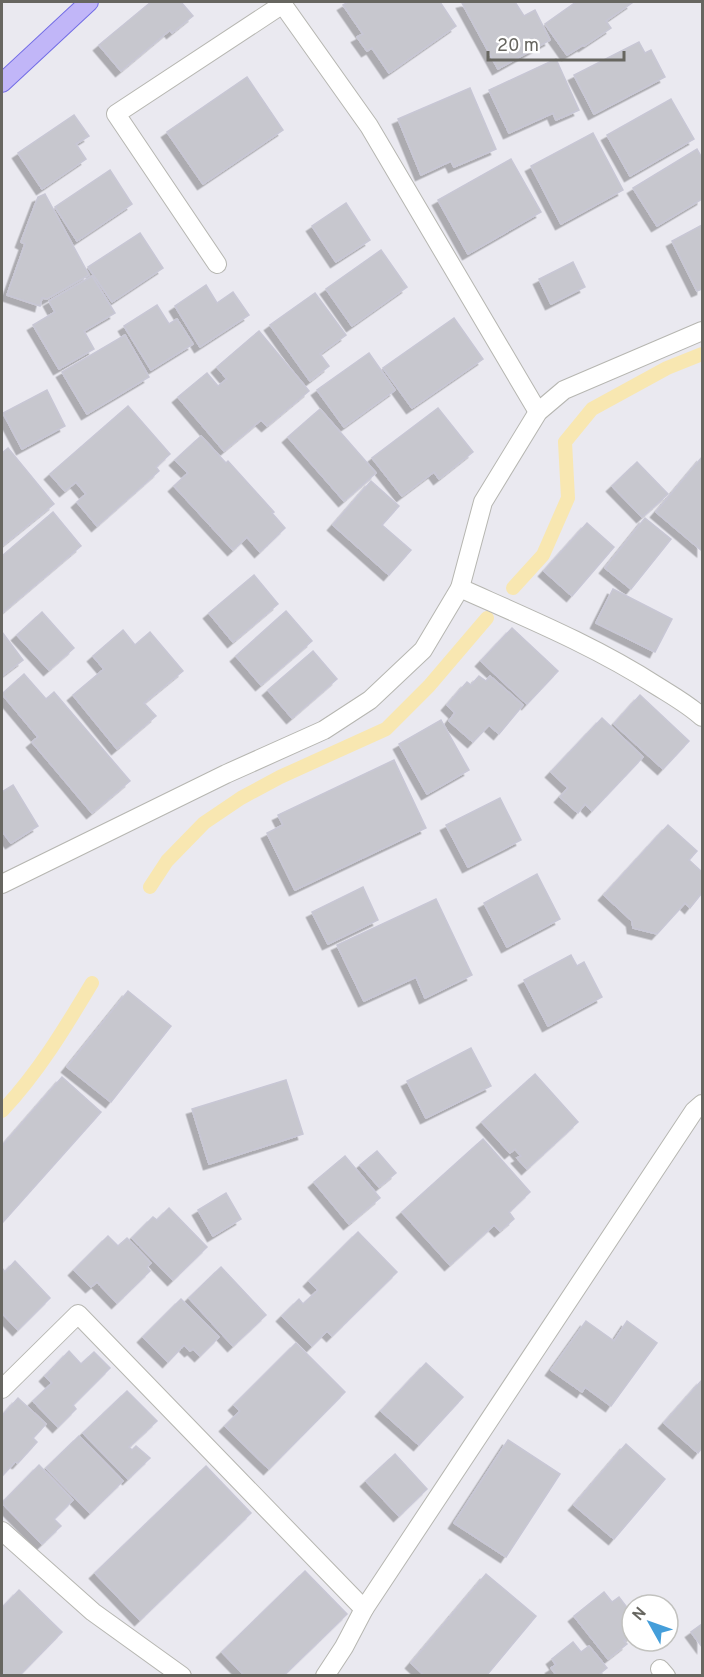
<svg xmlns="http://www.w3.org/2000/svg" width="704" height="1677" viewBox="0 0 704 1677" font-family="Overpass,sans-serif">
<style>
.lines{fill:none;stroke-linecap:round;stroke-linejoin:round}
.stream{stroke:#f8e7b1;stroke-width:14}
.building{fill:#c7c7ce;stroke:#c8c7d5;stroke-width:1.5;filter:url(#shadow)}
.street-casing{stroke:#b6b6b1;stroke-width:20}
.primary-casing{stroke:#726ce5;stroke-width:20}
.street{stroke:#fff;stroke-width:18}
.primary{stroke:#c1b6f8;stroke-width:18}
</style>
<defs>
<filter id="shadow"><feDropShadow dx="-5.5" dy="5.5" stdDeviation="0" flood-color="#0004"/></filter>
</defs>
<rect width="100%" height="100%" fill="#eae9f0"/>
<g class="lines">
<g class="stream">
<polyline points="513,588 543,555 568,498 565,442 592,409 667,368 702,354"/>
<polyline points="150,887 167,861 204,823 241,798 280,777 386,729 429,686 487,618"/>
<path d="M 2,1111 C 38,1073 65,1028 92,983"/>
</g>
</g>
<g class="building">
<polygon points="151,2 181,2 193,16 172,33 170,30 121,71 99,45"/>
<polygon points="348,2 440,2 456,26 389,73 372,48 367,51 357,37 363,34 343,5"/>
<polygon points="466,2 515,2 524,16 535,10 550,40 498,69 462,3"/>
<polygon points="576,2 631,2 632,3 606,21 611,28 584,46 583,45 567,55 545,24"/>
<polygon points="639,42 645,53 651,50 665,77 594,114 574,75"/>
<polygon points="556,59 579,110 556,120 553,113 509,133 489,90"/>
<polygon points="247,77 283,130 203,184 167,132"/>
<polygon points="470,88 496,149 454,167 451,161 421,175 398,119"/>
<polygon points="671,99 694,139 630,176 607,135"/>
<polygon points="74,115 89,136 76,144 86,159 42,189 18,153"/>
<polygon points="593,133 623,190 561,224 531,166"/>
<polygon points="697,149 702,158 702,199 657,226 633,188"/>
<polygon points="511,159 541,212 468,254 438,200"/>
<polygon points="110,170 132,204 77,241 55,207"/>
<polygon points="45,194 89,275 47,299 42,298 40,306 7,295 25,244 21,242 38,197"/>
<polygon points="346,203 370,240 336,262 312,226"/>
<polygon points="702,225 702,289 697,291 672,241"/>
<polygon points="140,233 163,268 112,302 88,267"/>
<polygon points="381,250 407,287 352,326 326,289"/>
<polygon points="573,262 585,287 551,304 539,279"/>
<polygon points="92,276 115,313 84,331 94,349 59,369 33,325 55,312 49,301"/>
<polygon points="206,285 217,303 233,292 249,315 200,347 175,306"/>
<polygon points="315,293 346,335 320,354 329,366 310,381 270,325"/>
<polygon points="157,305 169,324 177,319 193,344 151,370 124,326"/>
<polygon points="454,318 483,359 412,408 383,368"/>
<polygon points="259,331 309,391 267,426 261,420 224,451 178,397 207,373 218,386 227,379 217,367"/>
<polygon points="125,335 149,377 87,414 62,372"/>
<polygon points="369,353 395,390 344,427 317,390"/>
<polygon points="47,390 65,426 22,449 3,413"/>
<polygon points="128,406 170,454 156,467 159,471 97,526 77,502 86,494 76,482 65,491 50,474"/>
<polygon points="438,408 473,452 439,479 434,472 402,496 372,458"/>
<polygon points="320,409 376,473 344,501 288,437"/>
<polygon points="201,436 226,463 228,461 274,512 272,513 285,528 260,552 247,537 233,550 174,486 188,473 175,460"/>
<polygon points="8,448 54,504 2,546 2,453"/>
<polygon points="702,457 702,551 656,512"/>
<polygon points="637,462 668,494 642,517 612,486"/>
<polygon points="371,481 399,506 382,525 411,550 389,575 333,525"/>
<polygon points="53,512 81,546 2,613 2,556"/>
<polygon points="645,518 671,539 631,589 605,568"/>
<polygon points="587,523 614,547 572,596 544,571"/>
<polygon points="254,575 278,604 233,642 209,613"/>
<polygon points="613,589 672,619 655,652 596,623"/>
<polygon points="286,611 312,641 261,685 236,656"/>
<polygon points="42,612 74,648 49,670 17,635"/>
<polygon points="512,628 558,671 527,704 481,661"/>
<polygon points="123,630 135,645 150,632 183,671 144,703 156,716 117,749 73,695 104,669 93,656"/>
<polygon points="2,632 23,660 2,676"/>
<polygon points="313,651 337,679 292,718 268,690"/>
<polygon points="24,674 46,699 54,692 130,781 92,813 32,742 38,737 2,694"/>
<polygon points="479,676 486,681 490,676 523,705 499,734 489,725 473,742 449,721 455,713 447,705 467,682 471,685"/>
<polygon points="640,695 689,741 663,769 614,724"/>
<polygon points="602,718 643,757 592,811 585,804 578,813 560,797 568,788 551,772"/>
<polygon points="441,720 469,770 427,794 399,744"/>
<polygon points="394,760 426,828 295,890 267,833 283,825 278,815"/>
<polygon points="13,785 38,826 11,843 2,831 2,792"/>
<polygon points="500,798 521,840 468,867 446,825"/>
<polygon points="668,825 697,851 689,860 702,872 702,893 690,908 685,903 657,934 633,928 632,921 604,895"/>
<polygon points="537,874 560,919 507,947 484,903"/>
<polygon points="363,887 378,920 328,944 312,912"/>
<polygon points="436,899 472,975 425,998 416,977 364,1001 337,945"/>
<polygon points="571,955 577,966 584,962 602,997 548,1026 524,980"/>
<polygon points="128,991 171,1026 111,1102 67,1067"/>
<polygon points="471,1048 491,1086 426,1118 407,1081"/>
<polygon points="535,1074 578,1122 527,1169 517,1158 521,1156 515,1149 510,1153 482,1122"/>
<polygon points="62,1077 101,1112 2,1223 2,1146"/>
<polygon points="286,1080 303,1134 209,1164 192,1109"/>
<polygon points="483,1139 530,1192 509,1212 514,1219 500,1231 494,1225 450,1265 402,1212"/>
<polygon points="377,1151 396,1173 379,1187 360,1165"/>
<polygon points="345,1156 380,1198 349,1224 314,1182"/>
<polygon points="226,1193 241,1219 213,1236 198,1210"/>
<polygon points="169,1208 207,1247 173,1280 132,1238 153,1217 157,1220"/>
<polygon points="358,1232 397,1272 332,1336 327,1331 312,1346 282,1316 299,1299 303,1304 318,1290 309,1281"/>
<polygon points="108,1236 118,1246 127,1238 151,1263 147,1267 150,1271 117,1303 97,1282 91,1287 74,1270"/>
<polygon points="15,1261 50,1298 18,1330 2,1313 2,1268 5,1272"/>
<polygon points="221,1267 266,1315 233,1346 189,1298"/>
<polygon points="181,1299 219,1337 200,1356 193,1349 190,1351 184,1345 168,1362 143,1337"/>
<polygon points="586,1321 614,1341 627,1321 657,1343 611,1406 585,1387 582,1392 551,1370"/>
<polygon points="296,1343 345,1392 269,1469 225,1426 240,1411 234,1405"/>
<polygon points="69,1351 81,1364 94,1352 110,1368 73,1405 76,1409 58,1427 33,1401 52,1383 45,1376"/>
<polygon points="426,1363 463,1397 419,1445 381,1411"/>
<polygon points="702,1380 702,1448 698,1453 664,1423"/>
<polygon points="127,1391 157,1421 129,1447 132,1450 136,1446 150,1458 128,1479 83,1433"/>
<polygon points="18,1398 46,1424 33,1438 37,1442 18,1463 15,1462 2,1476 2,1416"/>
<polygon points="79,1436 123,1481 90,1513 46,1468"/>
<polygon points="508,1440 560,1474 506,1557 454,1523"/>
<polygon points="626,1444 665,1479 614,1539 574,1505"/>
<polygon points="395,1454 427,1489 399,1516 366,1481"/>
<polygon points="39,1465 73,1500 54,1519 61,1526 42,1544 2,1503"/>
<polygon points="206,1466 251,1513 140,1620 95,1573"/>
<polygon points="305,1571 347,1614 283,1676 245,1676 222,1652"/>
<polygon points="486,1574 536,1616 486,1676 425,1676 411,1663"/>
<polygon points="19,1590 62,1632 19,1676 6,1676 2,1671 2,1608"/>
<polygon points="604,1592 612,1602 619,1597 632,1614 632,1635 624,1641 627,1644 608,1659 574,1616"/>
<polygon points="702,1624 702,1647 691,1632"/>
<polygon points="573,1642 581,1652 589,1646 607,1668 597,1676 557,1676 551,1668 556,1665 552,1659"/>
</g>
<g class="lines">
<defs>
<g id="street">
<polyline points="281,2 369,126 538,412"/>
<polyline points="217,264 116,114 283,4"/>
<path d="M 460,588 C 527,618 595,646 657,686 C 673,696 689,705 702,717"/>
<polyline points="2,884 226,774 324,730 370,700 423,650 460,588 483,502 538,412 564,390 702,331"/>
<polyline points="2,1389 78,1314 364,1609"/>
<polyline points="2,1531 93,1612 182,1676"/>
<polyline points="660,1669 666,1676"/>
<polyline points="325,1676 344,1647 364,1609 694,1111 702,1104"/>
</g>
<polyline id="primary" points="2,83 89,2"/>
</defs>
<use href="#street" class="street-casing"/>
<use href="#primary" class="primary-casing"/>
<use href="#street" class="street"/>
<use href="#primary" class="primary"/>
</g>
<rect width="704" height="1677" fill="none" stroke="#676660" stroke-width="6"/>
<g transform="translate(650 1623) rotate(310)"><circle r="28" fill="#ffffff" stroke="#c2c2bf" stroke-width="1.5"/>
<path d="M0-4.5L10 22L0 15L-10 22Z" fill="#449eda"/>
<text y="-9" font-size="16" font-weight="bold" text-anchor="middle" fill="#676660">N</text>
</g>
<path d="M488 51v9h136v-9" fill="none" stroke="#676660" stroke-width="3"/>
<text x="497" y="51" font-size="18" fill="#676660" stroke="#ffffff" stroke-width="4.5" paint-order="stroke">20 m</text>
</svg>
